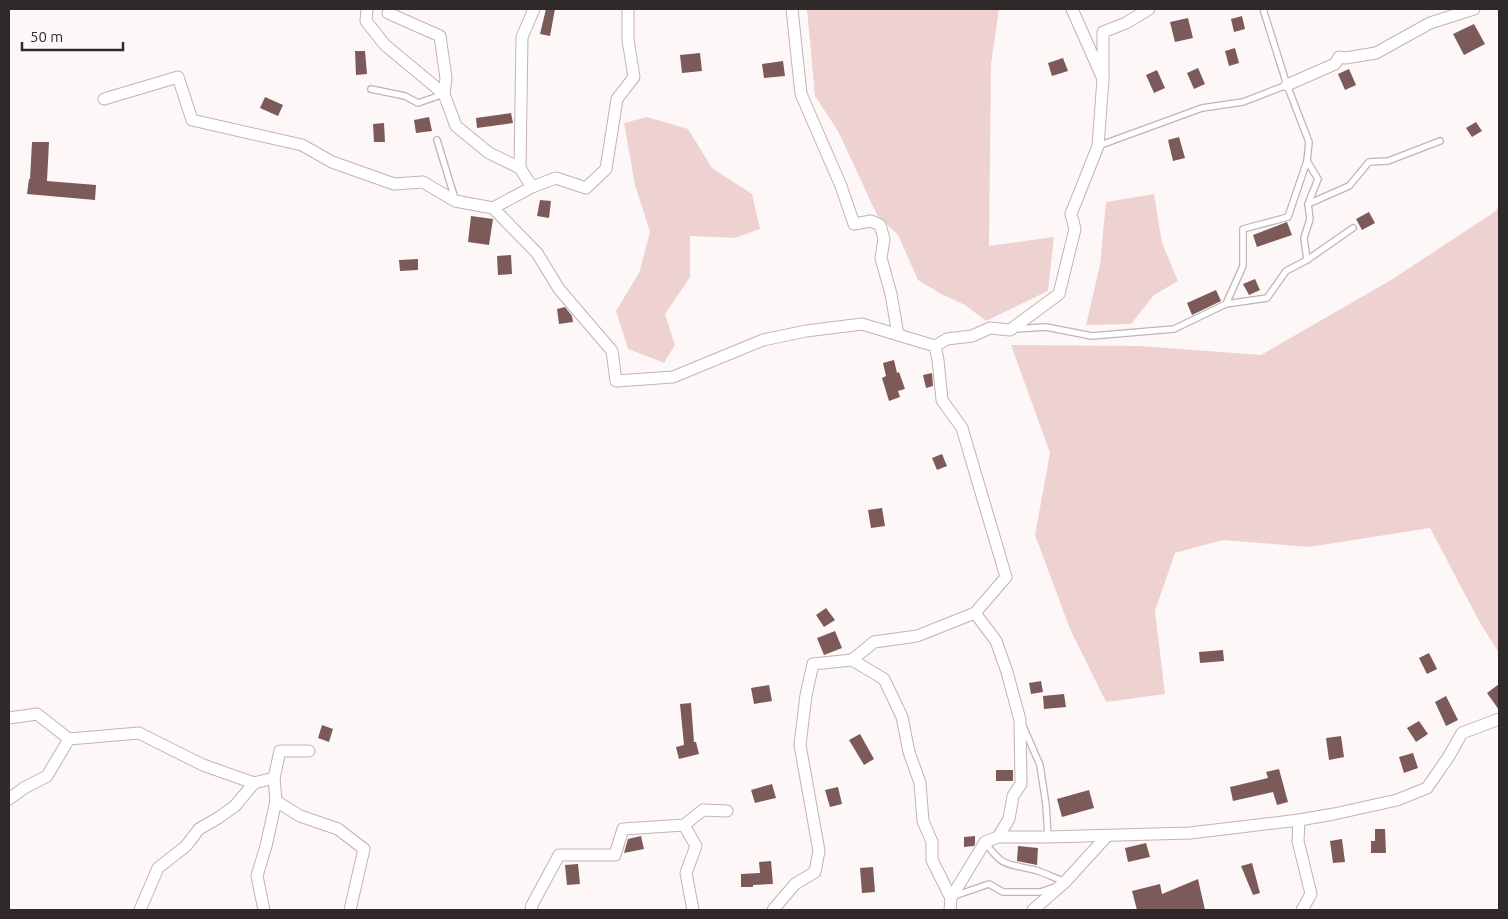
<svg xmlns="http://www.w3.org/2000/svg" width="1508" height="919" viewBox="0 0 1508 919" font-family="Ubuntu,sans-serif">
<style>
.green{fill:#eed2d2}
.building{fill:#7c5a5a}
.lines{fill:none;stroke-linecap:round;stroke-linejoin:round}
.service-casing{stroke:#c2b3b3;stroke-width:8}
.minor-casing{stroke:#c2b3b3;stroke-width:13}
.service{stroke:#fff;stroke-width:5.5}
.minor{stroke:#fff;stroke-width:11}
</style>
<rect width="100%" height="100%" fill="#fef7f7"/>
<g class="green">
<polygon points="807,9 999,9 991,64 989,246 1054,237 1048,291 986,321 965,305 941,294 918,280 898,235 877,215 838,131 815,96"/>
<polygon points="647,117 688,129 712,168 752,194 760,229 735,238 690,236 690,277 665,314 675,345 664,363 628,349 616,311 639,273 650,232 635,185 624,123"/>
<polygon points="1154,194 1162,243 1178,281 1154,295 1131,324 1086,325 1100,265 1106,202"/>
<polygon points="1499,203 1499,653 1479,621 1430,528 1309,547 1223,540 1175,553 1155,611 1165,694 1106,702 1070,629 1035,535 1050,453 1011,345 1140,346 1261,355 1391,280 1496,211"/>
</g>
<g class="building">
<polygon points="546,9 555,9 550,36 540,34"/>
<polygon points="1242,16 1245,29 1234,32 1231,19"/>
<polygon points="1188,18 1193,38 1175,42 1170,22"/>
<polygon points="1474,24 1485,44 1464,55 1453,34"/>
<polygon points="1235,48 1239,63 1229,66 1225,51"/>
<polygon points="355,51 365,51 367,74 356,75"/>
<polygon points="700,53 702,71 682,73 680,55"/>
<polygon points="1063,58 1068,71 1052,76 1048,63"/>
<polygon points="783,61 785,76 764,78 762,64"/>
<polygon points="1198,68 1205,84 1194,89 1187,73"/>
<polygon points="1349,69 1356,85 1345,90 1338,74"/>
<polygon points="1157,70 1165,88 1154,93 1146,75"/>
<polygon points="265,97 283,105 278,116 260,108"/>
<polygon points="511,113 513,123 477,128 476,118"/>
<polygon points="429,117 432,131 416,133 414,120"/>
<polygon points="1476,122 1482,131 1472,137 1466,128"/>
<polygon points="384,123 385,142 374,142 373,124"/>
<polygon points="1179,137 1185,158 1173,161 1168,140"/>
<polygon points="32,142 49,142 47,181 96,185 95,200 27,194 29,179 30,179"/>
<polygon points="540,200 551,201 549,218 537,216"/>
<polygon points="1369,212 1375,223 1362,230 1356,219"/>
<polygon points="471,216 493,219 489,245 468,242"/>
<polygon points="1287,222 1292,235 1257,247 1253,235"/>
<polygon points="511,255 512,274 498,275 497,256"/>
<polygon points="418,259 418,270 400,271 399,260"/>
<polygon points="1255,279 1260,290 1249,295 1243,284"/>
<polygon points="1216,290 1221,301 1192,315 1187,303"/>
<polygon points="565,307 572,316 573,322 559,324 557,309"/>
<polygon points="894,360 897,373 899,372 905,389 898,391 900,397 889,401 882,378 886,376 883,363"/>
<polygon points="932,373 933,386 926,388 923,375"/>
<polygon points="942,454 947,466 937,470 932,458"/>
<polygon points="882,508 885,526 871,528 868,510"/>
<polygon points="826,608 835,620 824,627 816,615"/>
<polygon points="835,631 842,648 824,655 817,638"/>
<polygon points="1223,650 1224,661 1200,663 1199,652"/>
<polygon points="1429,653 1437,669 1427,674 1419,658"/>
<polygon points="1041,681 1043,692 1031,694 1029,683"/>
<polygon points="1499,684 1499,710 1487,693"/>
<polygon points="769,685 772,701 754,704 751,688"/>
<polygon points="1064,694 1066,707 1044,709 1043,696"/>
<polygon points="1446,696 1458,720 1446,726 1435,702"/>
<polygon points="691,703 694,742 696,742 699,754 679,759 676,747 684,745 680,704"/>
<polygon points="1419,721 1428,734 1416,742 1407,728"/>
<polygon points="322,725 333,729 329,742 318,738"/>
<polygon points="860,734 874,759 864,765 849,740"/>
<polygon points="1341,736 1344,757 1329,760 1326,738"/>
<polygon points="1413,753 1418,768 1404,773 1399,757"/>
<polygon points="1279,769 1288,802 1277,805 1273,792 1233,801 1230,787 1268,778 1266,772"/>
<rect x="996" y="770" width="17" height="11"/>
<polygon points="772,784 776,798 755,803 751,790"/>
<polygon points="838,787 842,804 830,807 825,790"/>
<polygon points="1089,790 1094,808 1062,817 1057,799"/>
<polygon points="1375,829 1385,829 1386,853 1371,853 1371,841 1375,841"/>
<polygon points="641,836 644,849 624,853 628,839"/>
<polygon points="975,836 975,844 974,846 964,847 964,837"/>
<polygon points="1342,839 1345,862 1333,863 1330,841"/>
<polygon points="1146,843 1150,857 1128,862 1125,848"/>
<polygon points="1018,846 1038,848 1037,865 1017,861"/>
<polygon points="771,861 773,884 753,885 753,887 741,887 741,874 760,873 759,862"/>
<polygon points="1252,863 1260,893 1253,895 1241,866"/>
<polygon points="578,864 580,884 567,885 565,865"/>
<polygon points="873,867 875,892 862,893 860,868"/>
<polygon points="1198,879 1205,910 1137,910 1132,891 1160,884 1162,894"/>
</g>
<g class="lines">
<defs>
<g id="service">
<polyline points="1263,9 1287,85 1309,142 1307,161 1318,179 1308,204 1349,186 1369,162 1388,161 1440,141"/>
<polyline points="371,89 405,96 418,103 444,94"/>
<polyline points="437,140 455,199"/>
<polyline points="1098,146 1202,108 1243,102 1287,85"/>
<polyline points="1307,260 1353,228"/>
<polyline points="1226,304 1243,266 1243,229 1288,217 1307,161"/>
<polyline points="1014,329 1046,327 1092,336 1174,329 1226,304 1267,298 1286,271 1307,260 1304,238 1310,219 1308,204"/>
<polyline points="1023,726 1040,765 1046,805 1048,837"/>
<path d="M 985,842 C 1003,868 1007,863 1035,870 C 1045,873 1055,878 1065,882"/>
<polyline points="954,896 989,884 1003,892 1040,892 1055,887"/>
</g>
<g id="minor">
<polyline points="367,9 366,21 385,45 444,94 456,126 489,153 520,168 532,187 493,208"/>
<polyline points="792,9 801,94 841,186 854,224 871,221 880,225 884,239 881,258 891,294 898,335"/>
<polyline points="1072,9 1103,79 1103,32 1126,23 1149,9"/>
<polyline points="388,13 440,36 446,78 444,94"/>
<polyline points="1287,85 1335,64 1339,57 1345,58 1376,53 1430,23 1474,9"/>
<polyline points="104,99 178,77 192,120 302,145 332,162 394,184 423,182 455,201 493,208 537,253 559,289 612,351 616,381 673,377 763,340 806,331 862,324 935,346 938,360 942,400 962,428 1006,577 975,613 917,636 874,642 852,660"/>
<polyline points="520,168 522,37 534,9"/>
<polyline points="532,187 556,178 586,188 606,169 617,99 634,77 628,40 628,9"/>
<polyline points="935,346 947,339 972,336 990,328 1010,330 1059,294 1075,229 1071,214 1098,146 1103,79"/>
<polyline points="975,613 996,641 1007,672 1020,720 1021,784 1013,796 1009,819 998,837"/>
<polyline points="9,718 37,714 69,739 139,733 203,765 254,783"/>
<polyline points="309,751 280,751 274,778 276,801 300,816 338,829 364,849 350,910"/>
<polyline points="9,799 24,788 47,776 69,739"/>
<polyline points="1299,820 1298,841 1311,894 1302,910"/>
<polyline points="684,825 696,846 686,873 693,910"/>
<polyline points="140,910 158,868 186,846 199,829 218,818 235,806 254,783 274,778"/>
<polyline points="264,910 257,876 266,846 276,801"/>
<polyline points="531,910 532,905 559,855 615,855 623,829 684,825 703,810 727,811"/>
<polyline points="773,910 795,884 815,872 819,851 800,745 806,695 813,664 852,660 884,679 902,717 909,752 920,783 923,821 932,842 932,860 951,898"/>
<polyline points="950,910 951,898 985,842 998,837 1048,837 1190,833 1299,820 1334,814 1397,800 1427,788 1449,756 1462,733 1499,719"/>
<polyline points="1033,910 1065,882 1107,836"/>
</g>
</defs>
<use href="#service" class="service-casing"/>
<use href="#minor" class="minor-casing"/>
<use href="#service" class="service"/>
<use href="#minor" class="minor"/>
</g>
<rect width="1508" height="919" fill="none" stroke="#2f2929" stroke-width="20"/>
<path d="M22 42v8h101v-8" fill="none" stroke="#2f2929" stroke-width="2.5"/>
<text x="30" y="42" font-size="15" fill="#2f2929" stroke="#fef7f7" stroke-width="4" paint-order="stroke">50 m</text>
</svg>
